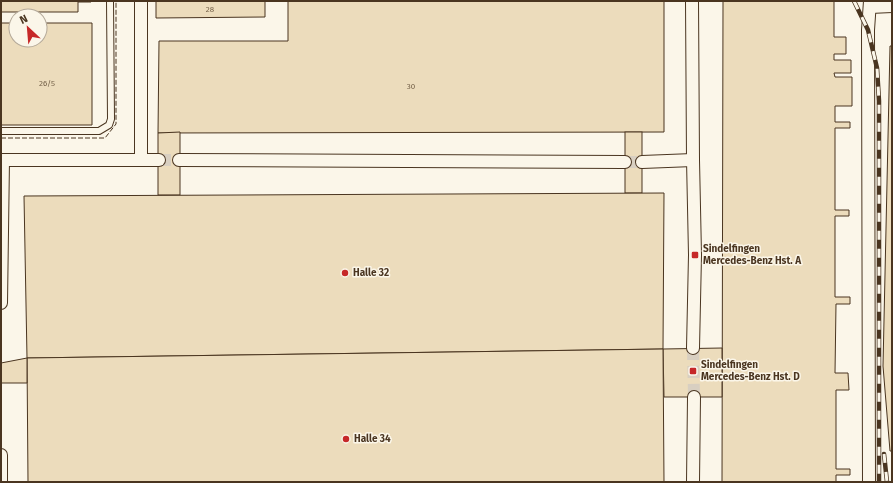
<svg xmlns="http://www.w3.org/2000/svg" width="893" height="483" viewBox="0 0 893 483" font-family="'Fira Sans',sans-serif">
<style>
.building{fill:#ecdcbc;stroke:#4a3520}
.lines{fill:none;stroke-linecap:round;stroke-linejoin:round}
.minor-tunnel{stroke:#d8cfc1;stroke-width:12;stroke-dasharray:12 6;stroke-linecap:butt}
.service-casing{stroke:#4a3520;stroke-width:8}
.minor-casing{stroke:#4a3520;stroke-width:14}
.service{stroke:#fbf6e9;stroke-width:6}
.minor{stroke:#fbf6e9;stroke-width:12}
.rail-casing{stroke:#4a3520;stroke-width:4.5}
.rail{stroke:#fbf6e9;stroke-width:3;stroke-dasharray:9;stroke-linecap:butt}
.fence{stroke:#4a3520;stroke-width:1;stroke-dasharray:5 2;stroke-linecap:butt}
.poi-dot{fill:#c62828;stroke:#fbf6e9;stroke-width:1.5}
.labels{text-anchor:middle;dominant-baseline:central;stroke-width:3;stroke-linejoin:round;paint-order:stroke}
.number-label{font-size:8px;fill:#725f47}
.poi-label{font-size:10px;font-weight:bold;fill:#4a3520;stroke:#fbf6e9;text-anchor:start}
</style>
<rect width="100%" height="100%" fill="#fbf6e9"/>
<g class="building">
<polygon points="1,1 91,1 91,2 78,2 78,12 1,12"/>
<polygon points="156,1 265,1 265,17 156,18"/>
<polygon points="288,1 664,1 664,132 158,133 159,41 288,41"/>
<polygon points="723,1 834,1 834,37 846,37 846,54 834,54 834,60 851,60 851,73 834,73 835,77 852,77 852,106 835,106 835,122 850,122 850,128 835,128 835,210 849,210 849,216 835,216 835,297 850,297 850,304 836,304 835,373 848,373 849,390 836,390 836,469 850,469 850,475 836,475 836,482 722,482"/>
<polygon points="1,23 16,23 16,40 40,40 40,23 92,23 92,125 1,125"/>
<polygon points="890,46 892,46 892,451 890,451 883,366"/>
<polygon points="180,132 180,195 158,195 158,133"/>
<rect x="625" y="132" width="17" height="61"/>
<polygon points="664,193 663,349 27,358 24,196"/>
<polygon points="722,348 722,397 664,397 663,349"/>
<polygon points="663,349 664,482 28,482 27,358"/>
<polygon points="27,358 27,383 1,383 1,363"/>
</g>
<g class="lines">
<g class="minor-tunnel">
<polyline points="159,160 179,160"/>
<polyline points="625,162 642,162"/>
<polyline points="693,348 694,397"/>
</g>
<defs>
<polyline id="service" points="1,131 99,131 109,125 111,119 110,1"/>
<g id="minor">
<polyline points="692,1 693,160 695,255 693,348"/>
<polyline points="870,7 892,6"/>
<polyline points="1,160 159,160"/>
<polyline points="141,160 141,1"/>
<polyline points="179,160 625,162"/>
<polyline points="642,162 693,160"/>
<polyline points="1,303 3,160"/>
<polyline points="1,455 1,482"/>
<polyline points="693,482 694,397"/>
<polyline points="869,482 868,30 870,1"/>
</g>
</defs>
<use href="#service" class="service-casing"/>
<use href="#minor" class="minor-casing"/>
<use href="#service" class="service"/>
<use href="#minor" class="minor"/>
<defs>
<g id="rail">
<polyline points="854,1 868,30 877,68 879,101 879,482"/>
<polyline points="884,454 887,482"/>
</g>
</defs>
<use href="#rail" class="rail-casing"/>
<use href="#rail" class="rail"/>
<polyline class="fence" points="1,138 105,138 116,124 116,1"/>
</g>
<g class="poi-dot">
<rect x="691" y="251" width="8" height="8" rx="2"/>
<circle cx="345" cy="273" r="4"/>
<rect x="689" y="367" width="8" height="8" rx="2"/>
<circle cx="346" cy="439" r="4"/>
</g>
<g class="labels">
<g class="number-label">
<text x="210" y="9">28</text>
<text x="47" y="83">26/5</text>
<text x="411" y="86">30</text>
</g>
<g class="poi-label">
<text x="703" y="249">Sindelfingen<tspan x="703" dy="12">Mercedes-Benz Hst. A</tspan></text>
<text x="353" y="273">Halle 32</text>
<text x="701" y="365">Sindelfingen<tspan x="701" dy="12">Mercedes-Benz Hst. D</tspan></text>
<text x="354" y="439">Halle 34</text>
</g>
</g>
<rect width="893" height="483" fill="none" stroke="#4a3520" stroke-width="4"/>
<g transform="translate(28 28) rotate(334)"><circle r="19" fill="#fbf6e9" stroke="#b4a999"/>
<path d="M0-3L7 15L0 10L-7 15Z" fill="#c62828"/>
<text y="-6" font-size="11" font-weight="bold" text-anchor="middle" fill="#4a3520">N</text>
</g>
</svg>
